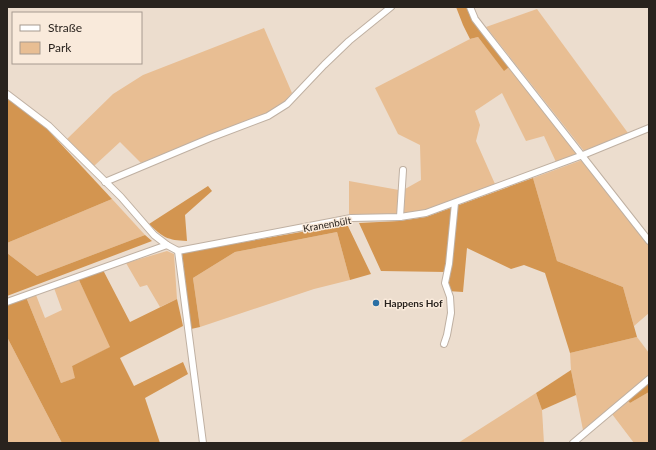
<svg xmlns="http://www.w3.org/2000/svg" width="656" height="450" viewBox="0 0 656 450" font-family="Lato,sans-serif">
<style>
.green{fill:#e8be93}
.forest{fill:#d39550}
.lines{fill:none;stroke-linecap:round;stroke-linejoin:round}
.minor-casing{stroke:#bfb0a2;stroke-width:8}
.minor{stroke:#fff;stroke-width:6}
.poi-dot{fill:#2a6fa4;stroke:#f9eadb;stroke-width:1.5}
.labels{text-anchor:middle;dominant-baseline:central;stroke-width:3;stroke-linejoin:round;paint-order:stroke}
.street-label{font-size:10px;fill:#29231e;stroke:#f9eadb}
.poi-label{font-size:10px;font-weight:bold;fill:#29231e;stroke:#f9eadb;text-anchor:start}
</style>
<rect width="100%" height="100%" fill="#ecddce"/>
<g class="green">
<polygon points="537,9 628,133 584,151 486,27"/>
<polygon points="264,28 292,93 285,101 267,113 141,163 120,142 94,166 67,139 113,94 143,75"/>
<polygon points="478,37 504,70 509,67 578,154 556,162 544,136 526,141 502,93 475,111 480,125 476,141 495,184 425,210 404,213 405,189 421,180 420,145 398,134 375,88 470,39"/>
<polygon points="582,160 649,246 649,313 634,326 623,287 557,261 533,178"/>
<polygon points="349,181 399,190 398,214 349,214"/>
<polygon points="112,199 145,235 37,276 7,253 7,243"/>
<polygon points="337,232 350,280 314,289 200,327 193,278 235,252"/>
<polygon points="167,251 174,254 177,299 160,307 147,285 140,287 126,263"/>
<polygon points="78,278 111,347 72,366 76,378 61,383 26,297 36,295 45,318 62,310 54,288"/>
<polygon points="7,337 62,443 7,443"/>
<polygon points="637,337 649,353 649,375 583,430 571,370 570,353"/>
<polygon points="649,392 649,443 634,443 612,414 628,401 630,403"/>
<polygon points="536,393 542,410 544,443 458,443"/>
</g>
<g class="forest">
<polygon points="456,7 467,7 472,18 509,67 504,71 478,37 470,39 463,25"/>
<polygon points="7,98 46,128 112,199 7,243"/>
<polygon points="533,178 557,261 623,287 637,337 570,353 545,273 524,265 511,269 467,248 463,292 447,291 446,272 381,271 359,223 399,221 426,217"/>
<path d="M 208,186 L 212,191 L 185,215 L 187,241 C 167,240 164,238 149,224 Z"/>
<polygon points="347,224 371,274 350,280 337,232 235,252 193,278 200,327 191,329 182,253"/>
<polygon points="145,235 152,241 7,296 7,253 37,276"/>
<polygon points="103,270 130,322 177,299 183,326 120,358 134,386 183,362 188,374 145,398 160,443 62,443 7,337 7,303 26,297 61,383 75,378 72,366 110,347 78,278"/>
<polygon points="571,370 576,395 542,410 536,393"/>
<polygon points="649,383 649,392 630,403 628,401"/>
</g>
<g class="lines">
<defs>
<g id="minor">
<polyline points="470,7 475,19 485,32 649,241"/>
<polyline points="7,94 49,126 121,197 154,235 167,245 178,251 351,218 400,217 426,213 583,155 649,128"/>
<polyline points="105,182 210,138 268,116 287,104 324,65 349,41 391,7"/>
<polyline points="400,217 403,170"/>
<polyline points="178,251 203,443"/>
<polyline points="7,302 167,245"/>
<polyline points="444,344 447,335 451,313 450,297 445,283 449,264 455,203"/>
<polyline points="573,443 649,379"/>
</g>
</defs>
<use href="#minor" class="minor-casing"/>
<use href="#minor" class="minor"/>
</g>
<circle class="poi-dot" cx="376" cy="303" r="4"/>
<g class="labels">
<g class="street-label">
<text transform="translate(327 224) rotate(-10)">Kranenbült</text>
</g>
<g class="poi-label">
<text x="384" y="303">Happens Hof</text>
</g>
</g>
<rect width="656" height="450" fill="none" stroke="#29231e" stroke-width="16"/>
<rect x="12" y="12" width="130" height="52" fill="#f9eadb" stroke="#a69a8f"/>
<rect x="20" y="25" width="20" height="6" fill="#ffffff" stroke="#a69a8f"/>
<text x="48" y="32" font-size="12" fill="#29231e">Straße</text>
<rect x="20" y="42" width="20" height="12" fill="#e8be93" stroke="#a69a8f"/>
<text x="48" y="52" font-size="12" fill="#29231e">Park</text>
</svg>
